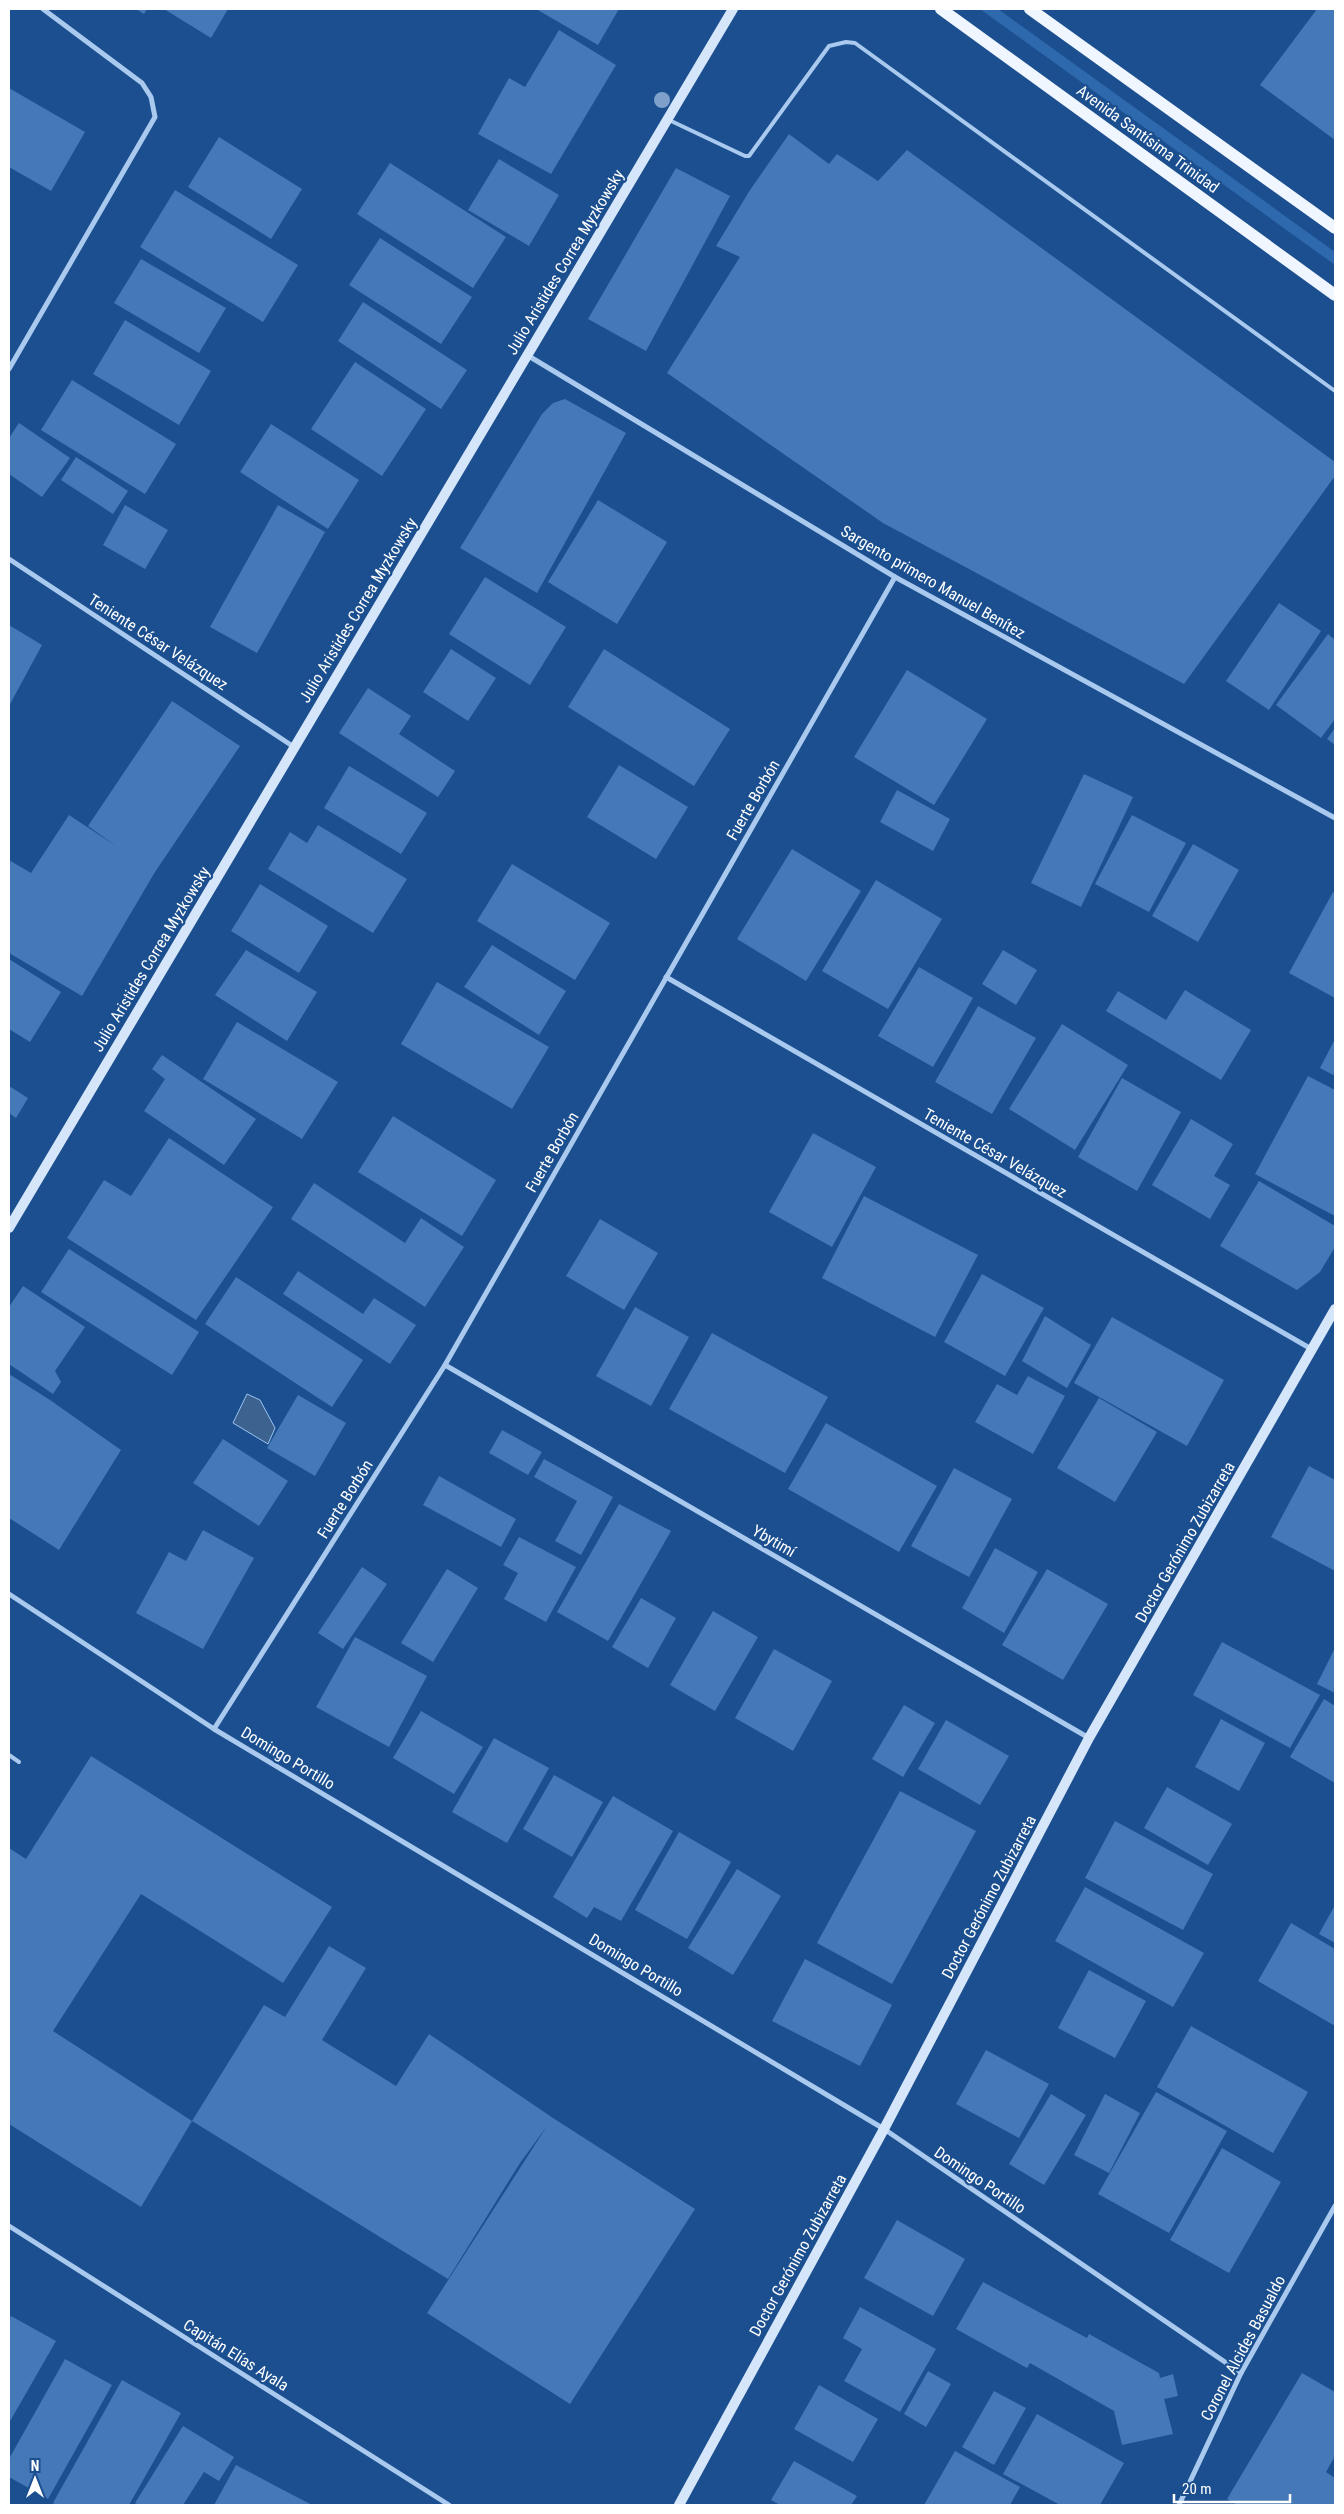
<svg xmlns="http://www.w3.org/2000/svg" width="1344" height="2514" viewBox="0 0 1344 2514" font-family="'Roboto Condensed',sans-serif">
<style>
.green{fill:#2e69ad}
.water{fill:#3c6290;stroke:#9cc4f0}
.building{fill:#4478b7}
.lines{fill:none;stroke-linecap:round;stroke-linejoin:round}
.service{stroke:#a9c9ee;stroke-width:4}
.minor{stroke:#a9c9ee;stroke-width:5}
.secondary{stroke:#d6e6fa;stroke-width:10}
.primary{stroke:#f0f6ff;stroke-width:12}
.tree{fill:#7ea0ca}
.labels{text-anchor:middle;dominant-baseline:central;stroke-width:4.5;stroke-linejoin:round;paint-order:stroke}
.street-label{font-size:16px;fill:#fff;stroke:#1b4f8f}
</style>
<rect width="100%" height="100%" fill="#1b4f8f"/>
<polygon class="green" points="980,9 998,9 1335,252 1335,265"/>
<polygon class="water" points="247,1394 260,1400 275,1428 268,1444 233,1423"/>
<g class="building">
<polygon points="136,9 147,9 144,14"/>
<polygon points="164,9 228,9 211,38"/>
<polygon points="536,9 619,9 598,45"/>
<polygon points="1317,9 1335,9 1335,140 1260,85"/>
<polygon points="559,30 616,65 551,174 478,134 509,78 525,87"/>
<polygon points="9,88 85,132 51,191 9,167"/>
<polygon points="789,134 829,164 837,154 878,181 907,150 1335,462 1335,476 1184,684 883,523 667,373 740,257 716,246 750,190"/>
<polygon points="219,137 302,189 271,239 188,187"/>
<polygon points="499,159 559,195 529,246 468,210"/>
<polygon points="390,163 506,237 473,288 357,214"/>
<polygon points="676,168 730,196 646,351 588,319"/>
<polygon points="175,190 298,265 263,322 140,247"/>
<polygon points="380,238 472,297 441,344 349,285"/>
<polygon points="141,259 226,308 199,353 114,303"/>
<polygon points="363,302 467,370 441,409 338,341"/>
<polygon points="125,320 211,371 179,425 93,374"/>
<polygon points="355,362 426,409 382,476 311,429"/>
<polygon points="72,380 176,444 145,494 41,430"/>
<polygon points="565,399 626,433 537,593 460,548 542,414 553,403"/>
<polygon points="19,423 70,458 42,497 9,474 9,438"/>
<polygon points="271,424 359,480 328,529 240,472"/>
<polygon points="76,457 128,491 113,514 61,480"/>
<polygon points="598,500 667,542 617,624 548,582"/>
<polygon points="125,505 168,530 145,569 103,545"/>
<polygon points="278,505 325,532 257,653 210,627"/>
<polygon points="485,577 566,627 530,685 449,634"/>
<polygon points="1279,603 1321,631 1269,710 1226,681"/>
<polygon points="9,625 42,645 9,706"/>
<polygon points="1328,634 1335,640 1335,719 1321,738 1276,705"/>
<polygon points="451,649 496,678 468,721 423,692"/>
<polygon points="604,649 730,729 694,786 568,707"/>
<polygon points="907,670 987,719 934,805 854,757"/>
<polygon points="368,688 411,716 399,734 455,771 438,797 339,733"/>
<polygon points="172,701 240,746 155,872 82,996 9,953 9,860 31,873 69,815 116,846 88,826"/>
<polygon points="1335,728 1335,745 1327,739"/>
<polygon points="619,765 688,807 656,859 587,817"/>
<polygon points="349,766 427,813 401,854 324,808"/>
<polygon points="1084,774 1133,797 1081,907 1031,883"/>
<polygon points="897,790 950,819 933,851 880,822"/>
<polygon points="1132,815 1186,843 1149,912 1095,884"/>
<polygon points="318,825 407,879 373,933 268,869 290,832 307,843"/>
<polygon points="1193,844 1239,870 1198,942 1152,916"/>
<polygon points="792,849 861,891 806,981 737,939"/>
<polygon points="512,864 610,923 575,980 477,921"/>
<polygon points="876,880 942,919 888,1009 822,971"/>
<polygon points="260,884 328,926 299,973 231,931"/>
<polygon points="1333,892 1335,894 1335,998 1289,973"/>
<polygon points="492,945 566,991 539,1035 464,987"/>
<polygon points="246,950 317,992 287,1041 215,995"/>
<polygon points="1003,950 1037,970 1016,1005 982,984"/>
<polygon points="9,959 61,992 30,1042 9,1029"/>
<polygon points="919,967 973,998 933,1067 878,1036"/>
<polygon points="437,982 549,1047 512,1109 401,1044"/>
<polygon points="1185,990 1251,1030 1221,1080 1106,1011 1118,991 1166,1020"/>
<polygon points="978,1006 1036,1038 992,1114 935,1082"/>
<polygon points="237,1022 338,1082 302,1139 203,1079"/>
<polygon points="1062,1024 1128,1065 1075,1150 1009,1109"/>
<polygon points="1335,1039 1335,1076 1320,1068"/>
<polygon points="162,1055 256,1119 224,1165 144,1111 165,1079 152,1069"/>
<polygon points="1308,1076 1335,1090 1335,1216 1255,1174"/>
<polygon points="1122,1078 1181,1112 1137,1191 1078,1157"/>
<polygon points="9,1086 28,1098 16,1118 9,1113"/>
<polygon points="393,1116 496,1180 462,1236 358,1172"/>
<polygon points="1191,1119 1233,1144 1214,1176 1230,1185 1210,1219 1152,1185"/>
<polygon points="813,1133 876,1167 832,1247 769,1212"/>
<polygon points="169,1138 273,1207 196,1320 67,1238 104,1180 131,1196"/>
<polygon points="1259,1181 1335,1226 1335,1247 1320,1272 1297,1290 1220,1246"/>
<polygon points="314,1183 405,1243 421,1218 464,1247 425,1307 291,1219"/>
<polygon points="864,1196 978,1255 935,1337 822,1278"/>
<polygon points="600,1219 658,1253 624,1310 566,1276"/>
<polygon points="69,1249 199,1332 172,1375 41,1292"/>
<polygon points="298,1271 363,1314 374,1298 416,1325 390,1364 283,1294"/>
<polygon points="982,1274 1044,1308 1005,1376 944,1342"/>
<polygon points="236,1277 363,1360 332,1407 205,1324"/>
<polygon points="23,1286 85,1327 55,1371 61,1382 53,1394 9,1364 9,1307"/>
<polygon points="635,1307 689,1337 651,1406 596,1376"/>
<polygon points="1045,1316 1091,1345 1067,1388 1022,1361"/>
<polygon points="1112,1317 1224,1380 1187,1446 1074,1383"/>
<polygon points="712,1333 828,1397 785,1473 669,1409"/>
<polygon points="9,1374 50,1400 121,1450 59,1550 9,1518"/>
<polygon points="1028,1376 1065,1396 1033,1454 975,1422 997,1384 1017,1395"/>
<polygon points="298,1395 346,1423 315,1476 267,1448"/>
<polygon points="1099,1398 1157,1432 1115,1502 1057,1468"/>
<polygon points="826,1423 937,1486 899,1552 788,1489"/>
<polygon points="502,1430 542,1452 528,1475 489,1453"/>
<polygon points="223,1439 288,1481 259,1526 193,1483"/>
<polygon points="544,1459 613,1497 581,1555 555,1541 577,1501 534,1477"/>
<polygon points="1309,1466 1335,1480 1335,1571 1271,1537"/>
<polygon points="954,1468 1012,1499 969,1577 911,1546"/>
<polygon points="439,1476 516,1519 501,1547 423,1505"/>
<polygon points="619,1504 671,1531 608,1641 557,1612"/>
<polygon points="203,1530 254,1558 203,1649 136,1613 169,1552 186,1561"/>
<polygon points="519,1537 576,1567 546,1622 504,1599 518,1573 503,1565"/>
<polygon points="995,1548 1038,1572 1004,1633 962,1608"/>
<polygon points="362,1567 387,1584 343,1649 318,1633"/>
<polygon points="447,1569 478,1588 433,1662 401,1643"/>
<polygon points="1047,1569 1108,1604 1063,1680 1002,1645"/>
<polygon points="641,1598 676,1618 648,1668 612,1647"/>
<polygon points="713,1611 758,1637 715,1711 670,1685"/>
<polygon points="355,1637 427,1676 389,1747 316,1707"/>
<polygon points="1222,1642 1320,1695 1290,1748 1193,1695"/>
<polygon points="1335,1648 1335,1693 1317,1684"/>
<polygon points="774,1649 832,1681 793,1751 735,1718"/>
<polygon points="1324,1699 1335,1706 1335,1783 1290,1757"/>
<polygon points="904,1705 935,1723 903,1777 872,1759"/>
<polygon points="421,1711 483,1747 454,1794 393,1758"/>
<polygon points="1221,1719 1265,1743 1239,1791 1195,1767"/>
<polygon points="946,1720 1009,1756 980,1805 918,1769"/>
<polygon points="494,1738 549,1768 507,1843 452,1812"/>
<polygon points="91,1756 332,1907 283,1983 141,1894 53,2031 192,2121 264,2005 285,2017 329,1946 366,1968 322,2040 396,2086 429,2034 553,2118 695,2209 570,2404 427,2313 547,2126 520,2163 448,2279 192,2121 141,2207 9,2124 9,1848 26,1859"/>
<polygon points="554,1775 603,1802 572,1857 523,1829"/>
<polygon points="1167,1787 1232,1824 1208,1865 1144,1828"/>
<polygon points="900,1791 976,1831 892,1984 817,1943"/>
<polygon points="613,1796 673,1831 621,1921 594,1907 587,1918 553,1897"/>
<polygon points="1115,1821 1213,1874 1183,1930 1085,1878"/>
<polygon points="679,1832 731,1862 687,1939 635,1910"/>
<polygon points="737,1869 781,1896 733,1975 688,1948"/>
<polygon points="1085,1887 1204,1953 1173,2007 1055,1941"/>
<polygon points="1335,1905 1335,1943 1319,1934"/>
<polygon points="1291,1923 1335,1949 1335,2026 1258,1981"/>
<polygon points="805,1959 892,2005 860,2066 772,2021"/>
<polygon points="1089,1970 1146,2001 1115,2058 1058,2028"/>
<polygon points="1191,2026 1308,2092 1273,2153 1157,2087"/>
<polygon points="986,2050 1049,2084 1019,2138 956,2104"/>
<polygon points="1156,2092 1227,2131 1169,2233 1098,2194"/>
<polygon points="1051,2094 1086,2115 1044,2185 1009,2164"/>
<polygon points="1105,2094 1140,2113 1109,2173 1074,2155"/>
<polygon points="1222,2148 1281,2182 1229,2273 1170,2240"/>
<polygon points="897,2220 965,2259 933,2316 864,2278"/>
<polygon points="983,2282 1087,2338 1089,2334 1159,2373 1160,2378 1173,2374 1178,2396 1164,2399 1173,2434 1122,2445 1114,2411 1030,2363 1027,2368 956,2329"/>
<polygon points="860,2307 936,2349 900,2412 844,2381 862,2349 843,2338"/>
<polygon points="11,2316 56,2341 9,2423 9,2320"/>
<polygon points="65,2359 112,2385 48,2499 9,2477 9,2459"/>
<polygon points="928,2371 951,2384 926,2427 904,2414"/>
<polygon points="1302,2373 1335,2392 1335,2456 1326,2472 1335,2478 1335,2505 1237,2505 1227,2499"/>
<polygon points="122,2380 181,2413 129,2505 56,2505 53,2503"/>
<polygon points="819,2385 878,2419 853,2462 794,2429"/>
<polygon points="994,2391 1026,2408 994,2465 962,2447"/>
<polygon points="1037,2414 1124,2463 1100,2505 1060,2505 1003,2474"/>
<polygon points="183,2426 234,2457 219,2481 204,2472 183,2505 139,2505 135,2503"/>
<polygon points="955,2451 1020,2487 1010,2505 924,2505"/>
<polygon points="794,2461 857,2496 851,2505 780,2505 771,2500"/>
<polygon points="236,2465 270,2483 312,2505 214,2505"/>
</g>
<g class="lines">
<g class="service">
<polyline points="669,120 745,156 749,156 829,46 846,42 855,43 1335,391"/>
<polyline points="9,1755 19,1762"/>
</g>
<g class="minor">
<polyline points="527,355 895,577 1335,818"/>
<polyline points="9,369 155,117 151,97 142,83 43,9"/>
<polyline points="9,559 294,747"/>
<polyline points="666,977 1313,1350"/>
<polyline points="445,1365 1089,1738"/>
<polyline points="9,1594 214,1729 884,2129 1241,2373"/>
<polyline points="214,1729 445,1365 895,577"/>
<polyline points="9,2226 449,2505"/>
<polyline points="1179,2505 1241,2373 1335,2206"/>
</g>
<g class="secondary">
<polyline points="9,1228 733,9"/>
<polyline points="679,2505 884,2129 1089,1738 1335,1309"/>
</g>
<g class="primary">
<polyline points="941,9 1335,295"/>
<polyline points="1030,9 1335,228"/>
</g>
</g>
<circle class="tree" cx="662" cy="100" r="8"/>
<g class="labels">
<g class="street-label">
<text transform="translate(1148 139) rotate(36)">Avenida Santísima Trinidad</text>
<text transform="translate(565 262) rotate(-59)">Julio Aristides Correa Myzkowsky</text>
<text transform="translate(933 582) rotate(30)">Sargento primero Manuel Benítez</text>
<text transform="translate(358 610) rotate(-59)">Julio Aristides Correa Myzkowsky</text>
<text transform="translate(158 642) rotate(33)">Teniente César Velázquez</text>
<text transform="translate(753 800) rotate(-60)">Fuerte Borbón</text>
<text transform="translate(151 959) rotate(-59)">Julio Aristides Correa Myzkowsky</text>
<text transform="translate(552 1152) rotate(-60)">Fuerte Borbón</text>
<text transform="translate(995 1153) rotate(30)">Teniente César Velázquez</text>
<text transform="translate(345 1499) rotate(-58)">Fuerte Borbón</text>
<text transform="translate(774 1541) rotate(30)">Ybytimí</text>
<text transform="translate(1185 1542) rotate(-60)">Doctor Gerónimo Zubizarreta</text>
<text transform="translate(288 1758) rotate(31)">Domingo Portillo</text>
<text transform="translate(989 1897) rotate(-62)">Doctor Gerónimo Zubizarreta</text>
<text transform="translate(636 1965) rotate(31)">Domingo Portillo</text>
<text transform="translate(980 2180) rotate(34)">Domingo Portillo</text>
<text transform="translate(798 2255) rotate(-61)">Doctor Gerónimo Zubizarreta</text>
<text transform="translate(1243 2348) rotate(-62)">Coronel Alcides Basualdo</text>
<text transform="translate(236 2355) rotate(32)">Capitán Elías Ayala</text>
</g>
</g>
<rect width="1344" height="2514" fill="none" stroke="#ffffff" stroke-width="20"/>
<g transform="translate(35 2479)" stroke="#1b4f8f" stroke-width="4" paint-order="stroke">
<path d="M0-4L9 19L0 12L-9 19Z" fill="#ffffff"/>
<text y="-8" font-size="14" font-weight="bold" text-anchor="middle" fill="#ffffff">N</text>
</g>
<path d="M1174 2494v8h116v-8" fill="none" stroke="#ffffff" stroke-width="2.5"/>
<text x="1182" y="2494" font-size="15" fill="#ffffff" stroke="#1b4f8f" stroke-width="4" paint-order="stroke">20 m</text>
</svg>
